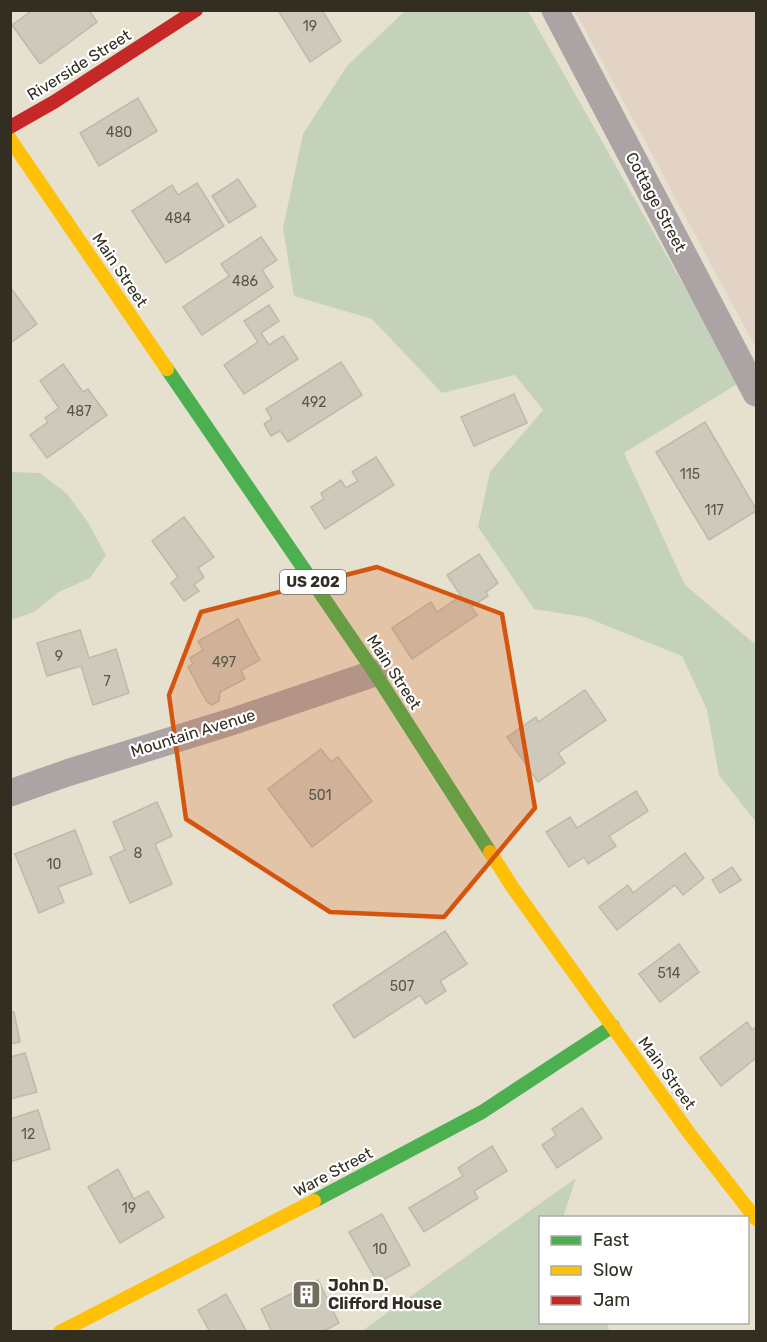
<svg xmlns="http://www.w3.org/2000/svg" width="767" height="1342" viewBox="0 0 767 1342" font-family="Rubik,sans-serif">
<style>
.industrial{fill:#e3d3c6}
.green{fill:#c4d2bc}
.building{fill:#cecabb;stroke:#bdb9ab;stroke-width:1.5}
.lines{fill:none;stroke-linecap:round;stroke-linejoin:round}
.street{stroke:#aca4a4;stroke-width:27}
.fast{stroke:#4caf50;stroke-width:14}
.slow{stroke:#ffc107;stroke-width:14}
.jam{stroke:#c62828;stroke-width:14}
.marked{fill:#d6550e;fill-opacity:0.2;stroke:#d6550e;stroke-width:4.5;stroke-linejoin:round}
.labels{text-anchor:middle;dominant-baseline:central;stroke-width:4.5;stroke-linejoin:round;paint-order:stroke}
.number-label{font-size:14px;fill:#5a5648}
.shield{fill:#fff;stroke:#706d64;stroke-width:1.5}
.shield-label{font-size:15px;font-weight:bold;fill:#322e21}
.street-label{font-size:16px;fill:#322e21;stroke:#fff}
.poi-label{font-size:16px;font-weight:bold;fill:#322e21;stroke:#fff;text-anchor:start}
</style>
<rect width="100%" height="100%" fill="#e6e0ce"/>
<polygon class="industrial" points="575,11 756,11 756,348"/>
<g class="green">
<polygon points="405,11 528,11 739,383 624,453 685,585 756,645 756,822 719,775 707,710 682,656 585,617 534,609 478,527 490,472 543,410 515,375 442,393 372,319 294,296 283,228 303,134 347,66"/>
<polygon points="11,472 40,473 67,494 87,521 106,555 90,578 59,592 34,612 11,620"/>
<polygon points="576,1178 563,1217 540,1218 540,1322 607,1323 609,1330 605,1332 362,1331"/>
</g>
<g class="building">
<polygon points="33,10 89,10 97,22 40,64 12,25"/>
<polygon points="278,10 322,10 341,41 310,62"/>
<polygon points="138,98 157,131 99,166 80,133"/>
<polygon points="238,179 256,206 229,223 212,196"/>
<polygon points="197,183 224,226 166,263 132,211 172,185 178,195"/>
<polygon points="261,237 277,260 262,270 273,287 202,335 183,307 229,276 221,264"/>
<polygon points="10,287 37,324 10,343"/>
<polygon points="269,305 279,321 261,333 269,345 283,336 298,359 244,394 224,365 258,342 244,321"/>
<polygon points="341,362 362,395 288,442 280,431 271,436 264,424 272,419 266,409"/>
<polygon points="63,364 83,392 88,389 107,415 47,458 30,435 48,422 45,418 59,408 40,381"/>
<polygon points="514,394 527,423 474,446 461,417"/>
<polygon points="705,422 756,509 756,511 709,540 656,452"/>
<polygon points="376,457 394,485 325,529 311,507 324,499 321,493 341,480 346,488 358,481 352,472"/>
<polygon points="184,517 214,557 198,568 204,577 194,585 199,591 184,601 171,583 178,577 152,541"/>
<polygon points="479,554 498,583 486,592 488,596 471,607 477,615 412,659 392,628 431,602 437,612 461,596 447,575"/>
<polygon points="238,619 260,660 241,670 245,679 220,692 219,701 212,705 207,702 188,667 193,664 190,658 203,650 198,641"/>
<polygon points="80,630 89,658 116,649 129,693 93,705 81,666 47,676 37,643"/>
<polygon points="585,690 606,720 558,753 565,763 538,782 507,737 536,717 538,722"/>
<polygon points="321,749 331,762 338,757 372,801 312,847 268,789"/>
<polygon points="636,791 648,811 609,836 616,846 588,864 584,857 569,867 546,832 570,817 577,828"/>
<polygon points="157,802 172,836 155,844 172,884 130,903 110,857 125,850 113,822"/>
<polygon points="75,830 92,874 58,887 64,902 39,913 15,854"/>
<polygon points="685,853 704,878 683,895 675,885 617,930 599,907 628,885 633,893"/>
<polygon points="732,867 741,880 720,893 712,880"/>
<polygon points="445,931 467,964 440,981 446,991 426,1004 420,995 354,1038 333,1005"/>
<polygon points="679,944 699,972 660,1002 639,974"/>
<polygon points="10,1012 14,1012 20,1042 10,1044"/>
<polygon points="747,1022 752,1030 756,1027 756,1058 721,1086 700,1058"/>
<polygon points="25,1053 37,1092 10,1099 10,1057"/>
<polygon points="582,1108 602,1138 557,1168 542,1145 556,1135 552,1129"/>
<polygon points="38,1110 50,1149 10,1162 10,1119"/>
<polygon points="492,1146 507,1171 474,1191 478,1198 424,1232 409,1208 463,1176 458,1168"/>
<polygon points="118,1169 134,1199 148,1191 164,1217 120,1243 88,1187"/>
<polygon points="382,1214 410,1265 378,1283 349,1232"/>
<polygon points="318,1280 339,1323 322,1332 272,1332 261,1309"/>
<polygon points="226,1294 247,1332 210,1332 198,1310"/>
</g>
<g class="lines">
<g class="street">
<polyline points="555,10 756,393"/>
<polyline points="10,793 70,772 234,721 375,673"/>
</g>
<g class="fast">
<polyline points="167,369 375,673 490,852"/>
<polyline points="314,1201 482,1112 613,1026"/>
</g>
<g class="slow">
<polyline points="10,139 167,369"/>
<polyline points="490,852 513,888 689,1133 756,1219"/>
<polyline points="60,1332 314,1201"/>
</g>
<polyline class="jam" points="10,127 54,102 196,10"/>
</g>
<path class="marked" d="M 377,567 L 502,614 L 535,808 L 444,917 L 330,912 L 186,819 L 169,695 L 201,612 Z"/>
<defs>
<symbol id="building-square" viewBox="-11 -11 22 22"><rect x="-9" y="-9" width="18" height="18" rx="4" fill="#716c5e" stroke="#fff"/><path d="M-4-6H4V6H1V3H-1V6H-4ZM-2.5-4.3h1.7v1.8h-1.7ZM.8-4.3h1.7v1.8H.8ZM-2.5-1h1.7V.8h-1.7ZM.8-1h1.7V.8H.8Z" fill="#fff"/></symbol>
</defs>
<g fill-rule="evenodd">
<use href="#building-square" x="290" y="1278" width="33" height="33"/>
</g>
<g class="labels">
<g class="number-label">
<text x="310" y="26">19</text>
<text x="119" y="132">480</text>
<text x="178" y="218">484</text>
<text x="245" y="281">486</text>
<text x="314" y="402">492</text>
<text x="79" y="411">487</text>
<text x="690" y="474">115</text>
<text x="714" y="510">117</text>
<text x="59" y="656">9</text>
<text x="224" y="662">497</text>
<text x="107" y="681">7</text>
<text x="320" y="795">501</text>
<text x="138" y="853">8</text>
<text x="54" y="864">10</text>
<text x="669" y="973">514</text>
<text x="402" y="986">507</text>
<text x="28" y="1134">12</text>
<text x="129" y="1208">19</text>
<text x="380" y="1249">10</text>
</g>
<rect class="shield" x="280" y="570" width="66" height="24" rx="4.5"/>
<g class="shield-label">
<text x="313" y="582">US 202</text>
</g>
<g class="street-label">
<text transform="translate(79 65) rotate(-32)">Riverside Street</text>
<text transform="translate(656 202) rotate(62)">Cottage Street</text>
<text transform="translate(120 270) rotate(56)">Main Street</text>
<text transform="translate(394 672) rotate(57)">Main Street</text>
<text transform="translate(193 733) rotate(-17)">Mountain Avenue</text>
<text transform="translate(667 1073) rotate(54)">Main Street</text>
<text transform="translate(333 1172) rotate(-28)">Ware Street</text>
</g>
<g class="poi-label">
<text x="328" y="1285">John D.<tspan x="328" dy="18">Clifford House</tspan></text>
</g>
</g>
<rect width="767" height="1342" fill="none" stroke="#322e21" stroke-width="24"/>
<rect x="539" y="1216" width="210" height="108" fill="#ffffff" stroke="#adaba6" stroke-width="1.5"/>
<rect x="551" y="1236" width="30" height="9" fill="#4caf50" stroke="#adaba6" stroke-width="1.5"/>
<text x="593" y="1246" font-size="18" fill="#322e21">Fast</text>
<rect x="551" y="1266" width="30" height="9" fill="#ffc107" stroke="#adaba6" stroke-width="1.5"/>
<text x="593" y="1276" font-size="18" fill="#322e21">Slow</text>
<rect x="551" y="1296" width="30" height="9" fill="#c62828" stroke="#adaba6" stroke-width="1.5"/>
<text x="593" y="1306" font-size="18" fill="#322e21">Jam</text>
</svg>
